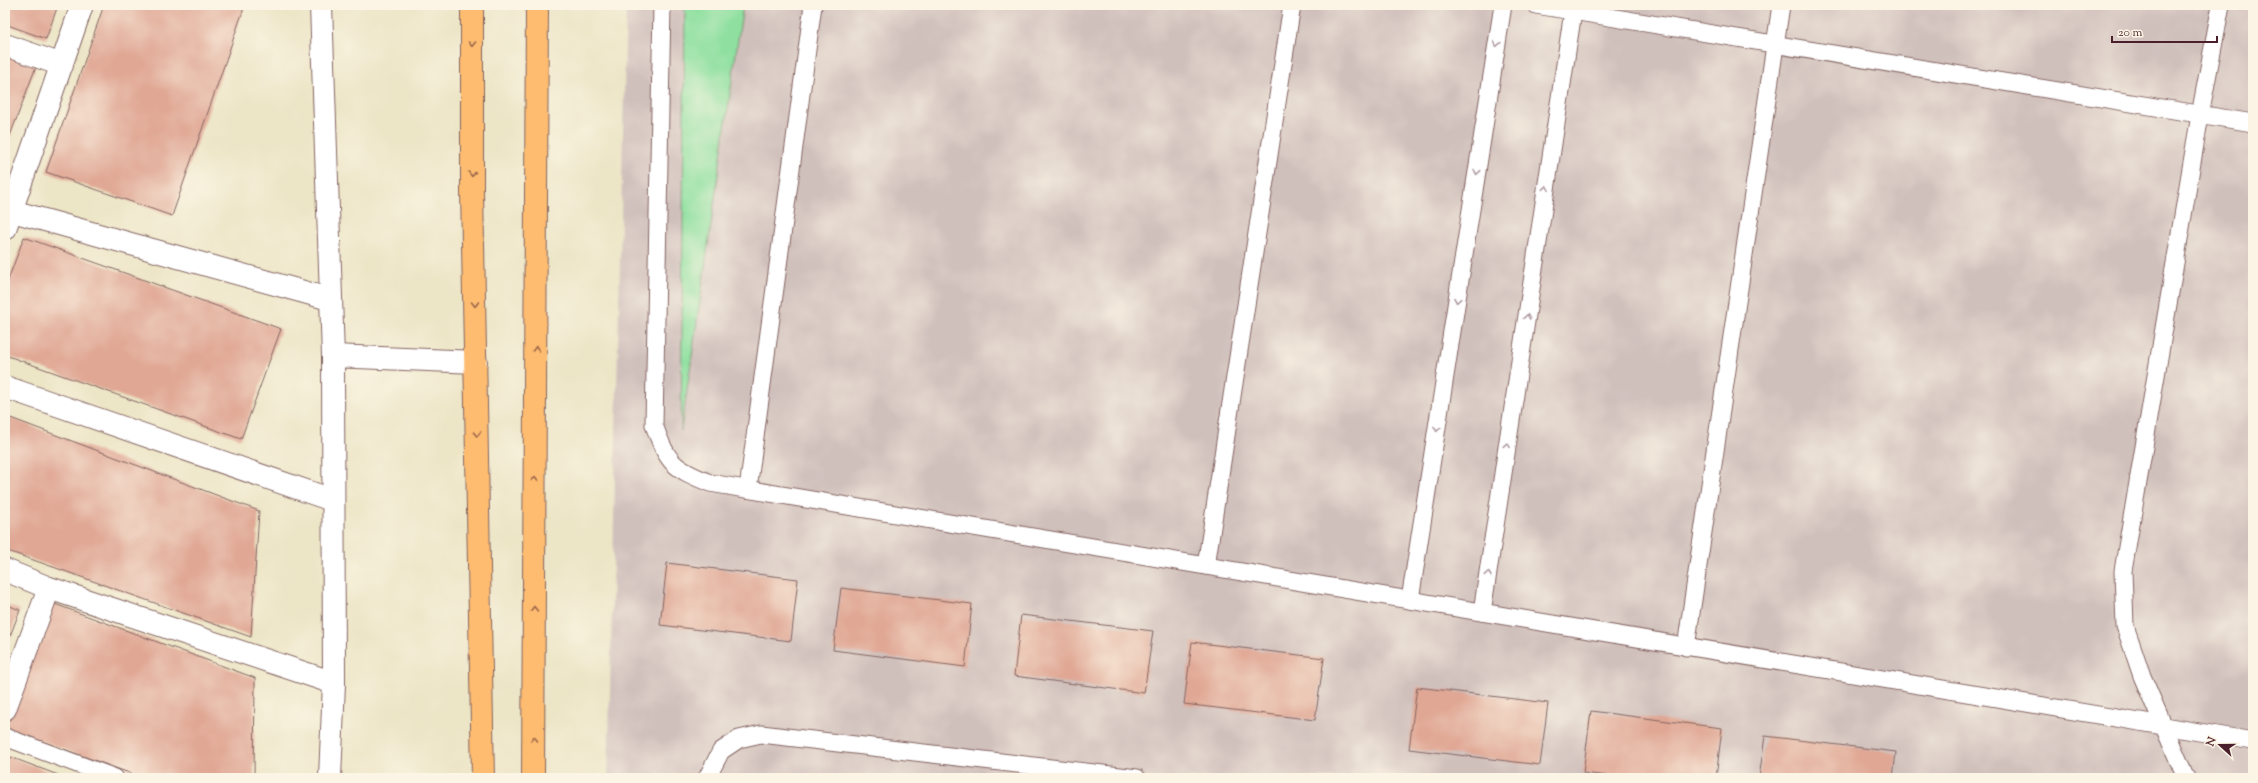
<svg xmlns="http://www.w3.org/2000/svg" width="2258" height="783" viewBox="0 0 2258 783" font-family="'Sorts Mill Goudy',serif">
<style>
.industrial{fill:#d0c0bc}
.green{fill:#8fe0a0;stroke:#6c8066}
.building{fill:#e0a794}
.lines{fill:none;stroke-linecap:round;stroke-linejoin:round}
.lane-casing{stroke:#836461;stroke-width:19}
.street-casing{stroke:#836461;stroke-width:24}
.highway-casing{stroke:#836461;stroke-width:24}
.lane{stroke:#fff;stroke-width:17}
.street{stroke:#fff;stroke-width:22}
.highway{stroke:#febc70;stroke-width:22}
.oneway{stroke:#9b664a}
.oneway2{stroke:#ae9aa0}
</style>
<rect width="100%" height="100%" fill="#fcf5e5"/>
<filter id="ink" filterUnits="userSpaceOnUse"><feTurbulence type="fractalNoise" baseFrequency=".025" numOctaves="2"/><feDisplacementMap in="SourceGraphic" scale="8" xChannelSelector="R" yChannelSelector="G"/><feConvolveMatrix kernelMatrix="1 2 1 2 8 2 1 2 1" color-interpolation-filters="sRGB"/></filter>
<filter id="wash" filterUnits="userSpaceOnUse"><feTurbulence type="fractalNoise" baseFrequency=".012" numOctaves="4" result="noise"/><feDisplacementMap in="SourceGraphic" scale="16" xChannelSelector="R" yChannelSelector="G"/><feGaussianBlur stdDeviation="0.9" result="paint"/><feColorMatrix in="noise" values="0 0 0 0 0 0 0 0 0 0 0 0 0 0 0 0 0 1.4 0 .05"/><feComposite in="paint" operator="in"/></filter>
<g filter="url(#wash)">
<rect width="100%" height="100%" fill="#ece5c6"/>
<polygon class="industrial" points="626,5 2253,5 2253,778 608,778"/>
<polygon class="green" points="685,5 743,5 681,431"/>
<g id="blocks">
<g class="building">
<polygon points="5,5 58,5 46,39 5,24"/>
<polygon points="104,5 245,5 172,216 46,172"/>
<polygon points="5,52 37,64 5,149"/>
<polygon points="24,237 281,329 241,439 5,355 5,288"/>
<polygon points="5,416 259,511 251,637 5,550"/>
<polygon points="667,563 798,579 791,641 660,625"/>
<polygon points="841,588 972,604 965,667 833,650"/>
<polygon points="52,603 255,678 254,778 143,778 6,728"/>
<polygon points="5,604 20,610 5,649"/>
<polygon points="1021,615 1153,631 1144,693 1014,676"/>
<polygon points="1192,642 1324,658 1315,720 1184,704"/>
<polygon points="1417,687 1548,703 1540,765 1409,749"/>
<polygon points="1591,711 1722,728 1716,778 1625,778 1583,773"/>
<polygon points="1765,736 1896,752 1893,778 1759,778"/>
<polygon points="5,755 66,778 5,778"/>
</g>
</g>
</g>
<g filter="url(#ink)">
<use href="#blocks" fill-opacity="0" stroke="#836461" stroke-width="1"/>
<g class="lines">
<defs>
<g id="lane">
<path d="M 662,5 L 654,425 C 668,463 672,468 710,483 L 2253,741"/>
<polyline points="1536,5 2253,123"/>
<polyline points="748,489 813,5"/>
<polyline points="1206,566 1292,5"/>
<polyline points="1410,600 1503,5"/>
<polyline points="1482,612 1574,5"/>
<polyline points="1686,647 1781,5"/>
<polyline points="5,737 115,778"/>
<polyline points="707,778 721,751 739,739 761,734 1137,778"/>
<polyline points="2186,778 2142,676 2125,626 2123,571 2200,115 2221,5"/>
</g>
<g id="street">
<polyline points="321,5 333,356"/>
<polyline points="5,45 62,65"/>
<polyline points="5,209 329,299"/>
<polyline points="5,229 82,5"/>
<polyline points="5,387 332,500"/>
<polyline points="5,570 49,588 334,683"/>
<polyline points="5,709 49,588"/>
<polyline points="330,778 334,683 333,356 476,362"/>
</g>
<g id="highway">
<polyline points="472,5 472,190 483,778"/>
<polyline points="533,778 537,5"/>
</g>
</defs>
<use href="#lane" class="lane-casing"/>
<use href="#street" class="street-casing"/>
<use href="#highway" class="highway-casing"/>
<use href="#lane" class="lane"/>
<use href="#street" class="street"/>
<use href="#highway" class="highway"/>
</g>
<defs><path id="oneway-chevron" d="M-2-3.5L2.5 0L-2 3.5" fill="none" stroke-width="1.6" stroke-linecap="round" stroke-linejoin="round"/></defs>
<g class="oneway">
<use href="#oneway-chevron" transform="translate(472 44) rotate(90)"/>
<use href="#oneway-chevron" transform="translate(472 174) rotate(90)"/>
<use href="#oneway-chevron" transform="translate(475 304) rotate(89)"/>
<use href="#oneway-chevron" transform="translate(536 349) rotate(-90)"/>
<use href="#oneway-chevron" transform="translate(477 434) rotate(89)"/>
<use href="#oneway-chevron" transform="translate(535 479) rotate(-90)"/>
<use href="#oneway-chevron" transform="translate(534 609) rotate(-90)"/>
<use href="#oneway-chevron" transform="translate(534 739) rotate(-90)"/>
</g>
<g class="oneway2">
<use href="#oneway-chevron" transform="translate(1497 44) rotate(99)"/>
<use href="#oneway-chevron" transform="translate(1477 172) rotate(99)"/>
<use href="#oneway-chevron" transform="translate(1546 188) rotate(-81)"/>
<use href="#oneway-chevron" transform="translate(1457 300) rotate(99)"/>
<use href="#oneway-chevron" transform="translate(1527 317) rotate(-81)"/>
<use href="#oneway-chevron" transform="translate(1437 429) rotate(99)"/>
<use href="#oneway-chevron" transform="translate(1507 445) rotate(-81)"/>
<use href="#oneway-chevron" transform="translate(1488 574) rotate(-81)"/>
</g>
</g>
<rect width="2258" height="783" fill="none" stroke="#fcf5e5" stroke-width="20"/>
<g transform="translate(2220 745) rotate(291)" stroke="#fcf5e5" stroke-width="3" paint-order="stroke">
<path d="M0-3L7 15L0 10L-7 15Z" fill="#4a1f2b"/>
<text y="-6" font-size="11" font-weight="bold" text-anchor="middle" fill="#4a1f2b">N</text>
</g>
<path d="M2112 36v6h105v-6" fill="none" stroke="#4a1f2b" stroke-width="2"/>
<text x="2118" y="36" font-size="12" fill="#4a1f2b" stroke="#fcf5e5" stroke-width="3" paint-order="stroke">20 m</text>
</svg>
